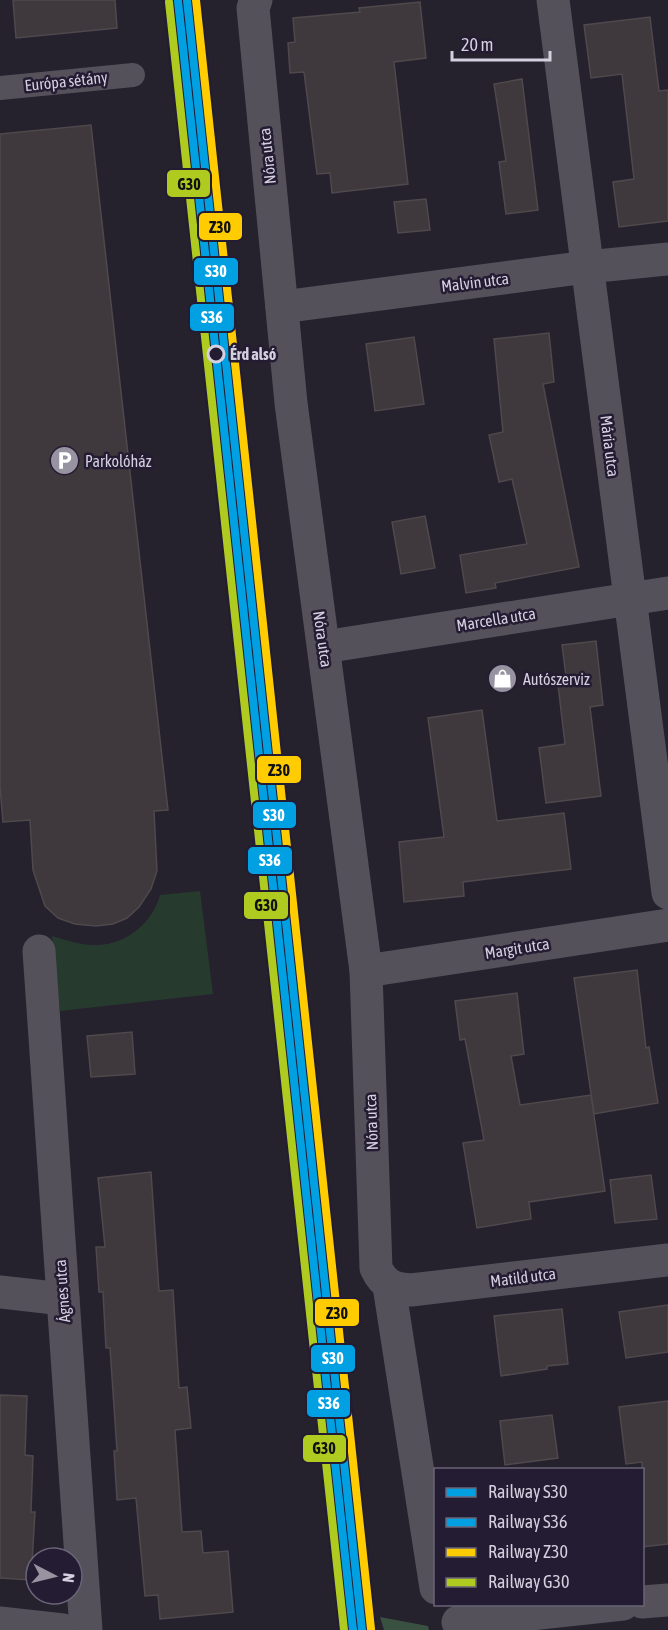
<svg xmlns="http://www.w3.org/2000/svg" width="668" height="1630" viewBox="0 0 668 1630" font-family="'Asap Condensed',sans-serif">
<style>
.green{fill:#273a2e}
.forest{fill:#3a5041}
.building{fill:#3f393d;stroke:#4f484c;stroke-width:1.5}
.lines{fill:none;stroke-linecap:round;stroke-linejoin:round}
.pedestrian{stroke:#54515b;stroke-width:24}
.minor{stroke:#54515b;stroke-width:33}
.rail-1-casing{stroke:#231c32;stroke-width:12}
.rail-2-casing{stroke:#231c32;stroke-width:12}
.rail-3-casing{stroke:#231c32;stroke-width:12}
.rail-4-casing{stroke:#231c32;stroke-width:12}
.rail-1{stroke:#00a0e3;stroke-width:8}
.rail-2{stroke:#00a0e3;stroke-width:8}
.rail-3{stroke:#fecc00;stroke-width:8}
.rail-4{stroke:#b0cb1f;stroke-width:8}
.stop-dot{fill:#231c32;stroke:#d4d0df;stroke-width:3}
.labels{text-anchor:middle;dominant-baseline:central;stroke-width:5;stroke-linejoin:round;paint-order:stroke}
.street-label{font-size:16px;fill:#d4d0df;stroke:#231c32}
.stop-label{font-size:16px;font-weight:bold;fill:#d4d0df;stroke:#231c32;text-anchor:start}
.poi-label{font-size:16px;fill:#d4d0df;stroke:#231c32;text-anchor:start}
.line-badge{stroke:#231c32;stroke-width:2}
.badge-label{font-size:16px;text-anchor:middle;font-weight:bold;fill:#fff}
.pale-badge-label{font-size:16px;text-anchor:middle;font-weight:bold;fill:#111}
</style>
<rect width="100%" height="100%" fill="#25212d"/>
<path class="green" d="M 200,891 L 213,994 L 60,1011 L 52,936 C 66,940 83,946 98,945 C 127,944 153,922 160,895 Z"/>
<polygon class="forest" points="380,1617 428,1626 429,1630 384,1630"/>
<g class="building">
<polygon points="13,0 115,0 117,28 16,38"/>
<polygon points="420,2 426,58 394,62 408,184 332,193 330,173 317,174 304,72 290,73 288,43 295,42 293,18 360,12 359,8"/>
<polygon points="650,17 659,91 668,90 668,221 619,227 613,182 634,179 622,74 591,78 584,25"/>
<polygon points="522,79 538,210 506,214 499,162 506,161 494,84"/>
<polygon points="91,125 168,810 154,811 157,871 151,889 139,907 127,918 113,924 96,926 75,924 58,918 45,906 33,870 30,820 3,822 0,787 0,134"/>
<polygon points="426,199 430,230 398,233 394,202"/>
<polygon points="549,333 554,382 543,384 579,567 495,583 496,588 466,593 460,555 527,544 512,479 499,482 489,435 503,432 494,339"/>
<polygon points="414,337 424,404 375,411 366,344"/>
<polygon points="425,516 435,568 401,574 392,522"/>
<polygon points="596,641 603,705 590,707 601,796 546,803 539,748 565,744 558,685 567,684 562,645"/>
<polygon points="482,710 497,821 564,813 571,869 463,882 464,896 404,902 399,842 444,837 428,718"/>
<polygon points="637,970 646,1048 649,1047 658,1103 594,1114 574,978"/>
<polygon points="517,993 524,1054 511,1056 520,1105 591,1095 605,1191 529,1202 531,1219 477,1228 463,1143 484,1140 465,1039 460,1040 455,1001"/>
<polygon points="132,1032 135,1074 91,1077 87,1036"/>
<polygon points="151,1172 159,1291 173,1290 179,1388 187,1387 191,1428 175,1430 182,1532 201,1531 203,1553 228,1551 233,1612 160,1619 158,1595 145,1596 136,1498 117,1500 114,1451 117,1451 110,1348 106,1348 103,1292 99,1292 96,1247 105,1247 98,1178"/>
<polygon points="651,1175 657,1219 615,1223 610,1180"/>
<polygon points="668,1305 668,1352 626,1358 619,1312"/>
<polygon points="562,1309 568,1364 547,1366 547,1369 501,1376 494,1316"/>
<polygon points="0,1395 27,1396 25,1455 33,1456 31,1512 35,1512 31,1580 0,1578"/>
<polygon points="668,1401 668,1544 642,1547 642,1462 626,1464 619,1407"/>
<polygon points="552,1415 558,1458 505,1465 500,1421"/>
</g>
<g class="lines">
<polyline class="pedestrian" points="0,88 133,75"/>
<g class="minor">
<path d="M 256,0 L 253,8 L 291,403 L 366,971 L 376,1268 C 384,1285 393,1289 411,1290 L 668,1260"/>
<polyline points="553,0 668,893"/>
<polyline points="282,307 587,267 668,259"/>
<polyline points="324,647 668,593"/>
<polyline points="39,951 86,1630"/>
<polyline points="366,971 668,925"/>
<polyline points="389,1286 436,1588"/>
<polyline points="0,1292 63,1299"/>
<polyline points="642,1602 668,1600"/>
<polyline points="458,1622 623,1604"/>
<polyline points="0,1623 63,1630"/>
</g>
<defs>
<polyline id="rail-1" points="187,0 362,1630"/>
<polyline id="rail-2" points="178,1 353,1630"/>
<polyline id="rail-3" points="196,0 371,1629"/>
<polyline id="rail-4" points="169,2 344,1630"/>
</defs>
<use href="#rail-1" class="rail-1-casing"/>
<use href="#rail-2" class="rail-2-casing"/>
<use href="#rail-3" class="rail-3-casing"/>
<use href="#rail-4" class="rail-4-casing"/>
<use href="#rail-1" class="rail-1"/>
<use href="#rail-2" class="rail-2"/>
<use href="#rail-3" class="rail-3"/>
<use href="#rail-4" class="rail-4"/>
</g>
<defs>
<symbol id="parking-disc" viewBox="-11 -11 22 22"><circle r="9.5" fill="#9793a1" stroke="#231c32"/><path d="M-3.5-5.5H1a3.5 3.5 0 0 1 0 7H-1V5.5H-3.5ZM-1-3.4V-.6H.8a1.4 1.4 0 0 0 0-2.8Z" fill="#fff"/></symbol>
<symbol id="shop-disc" viewBox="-11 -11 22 22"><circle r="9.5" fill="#9793a1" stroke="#231c32"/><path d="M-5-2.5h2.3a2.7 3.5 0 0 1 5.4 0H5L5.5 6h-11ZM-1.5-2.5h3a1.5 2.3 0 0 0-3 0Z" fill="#fff"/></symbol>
</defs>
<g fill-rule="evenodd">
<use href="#parking-disc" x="48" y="444" width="33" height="33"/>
<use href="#shop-disc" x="486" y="662" width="33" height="33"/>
</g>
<circle class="stop-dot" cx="216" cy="354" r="8"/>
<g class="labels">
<g class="street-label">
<text transform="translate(66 81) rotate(-6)">Európa sétány</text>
<text transform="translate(267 156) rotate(-96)">Nóra utca</text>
<text transform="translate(475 282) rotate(-7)">Malvin utca</text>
<text transform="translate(610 446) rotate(83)">Mária utca</text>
<text transform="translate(496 619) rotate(-9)">Marcella utca</text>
<text transform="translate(323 639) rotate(82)">Nóra utca</text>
<text transform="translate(517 948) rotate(-9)">Margit utca</text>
<text transform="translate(371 1122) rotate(-92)">Nóra utca</text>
<text transform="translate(523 1277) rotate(-7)">Matild utca</text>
<text transform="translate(62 1291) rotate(-94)">Ágnes utca</text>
</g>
<g class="stop-label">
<text x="230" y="354">Érd alsó</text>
</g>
<g class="poi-label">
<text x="85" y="461">Parkolóház</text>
<text x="523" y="679">Autószerviz</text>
</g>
</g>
<g class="line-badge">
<rect x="166" y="169" width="45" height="29" rx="6" fill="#b0cb1f"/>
<rect x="198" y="212" width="45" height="29" rx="6" fill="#fecc00"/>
<rect x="193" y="257" width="46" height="29" rx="6" fill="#00a0e3"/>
<rect x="189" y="303" width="46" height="29" rx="6" fill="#00a0e3"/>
<rect x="256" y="755" width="46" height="29" rx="6" fill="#fecc00"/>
<rect x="252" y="801" width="45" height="28" rx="6" fill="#00a0e3"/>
<rect x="247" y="846" width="46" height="29" rx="6" fill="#00a0e3"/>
<rect x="243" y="891" width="46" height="29" rx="6" fill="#b0cb1f"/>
<rect x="314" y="1298" width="46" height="29" rx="6" fill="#fecc00"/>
<rect x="310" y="1344" width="46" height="29" rx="6" fill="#00a0e3"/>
<rect x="306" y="1389" width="45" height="29" rx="6" fill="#00a0e3"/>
<rect x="302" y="1434" width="45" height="29" rx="6" fill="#b0cb1f"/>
</g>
<g class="badge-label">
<text x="216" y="277">S30</text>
<text x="212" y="323">S36</text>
<text x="274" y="821">S30</text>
<text x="270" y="866">S36</text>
<text x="333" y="1364">S30</text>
<text x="329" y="1409">S36</text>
</g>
<g class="pale-badge-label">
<text x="189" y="190">G30</text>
<text x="220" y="233">Z30</text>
<text x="279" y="776">Z30</text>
<text x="266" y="911">G30</text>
<text x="337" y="1319">Z30</text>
<text x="324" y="1454">G30</text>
</g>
<rect x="434" y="1468" width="210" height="138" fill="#231c32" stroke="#6a6477" stroke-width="1.5"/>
<rect x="446" y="1488" width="30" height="9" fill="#00a0e3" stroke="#6a6477" stroke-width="1.5"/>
<text x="488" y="1498" font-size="18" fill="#d4d0df">Railway S30</text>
<rect x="446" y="1518" width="30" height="9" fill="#00a0e3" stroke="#6a6477" stroke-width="1.5"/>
<text x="488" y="1528" font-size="18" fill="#d4d0df">Railway S36</text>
<rect x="446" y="1548" width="30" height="9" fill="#fecc00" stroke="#6a6477" stroke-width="1.5"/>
<text x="488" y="1558" font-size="18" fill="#d4d0df">Railway Z30</text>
<rect x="446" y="1578" width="30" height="9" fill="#b0cb1f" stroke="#6a6477" stroke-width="1.5"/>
<text x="488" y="1588" font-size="18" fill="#d4d0df">Railway G30</text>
<g transform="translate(54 1576) rotate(97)"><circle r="28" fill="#231c32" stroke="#6a6477" stroke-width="1.5"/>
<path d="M0-4.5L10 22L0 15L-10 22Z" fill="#9793a1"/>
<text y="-9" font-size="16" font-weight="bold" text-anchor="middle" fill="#d4d0df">N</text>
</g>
<path d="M452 51v9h98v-9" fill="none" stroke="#d4d0df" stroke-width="3"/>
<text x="461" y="51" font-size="18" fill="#d4d0df" stroke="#231c32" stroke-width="4.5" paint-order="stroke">20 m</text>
</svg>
